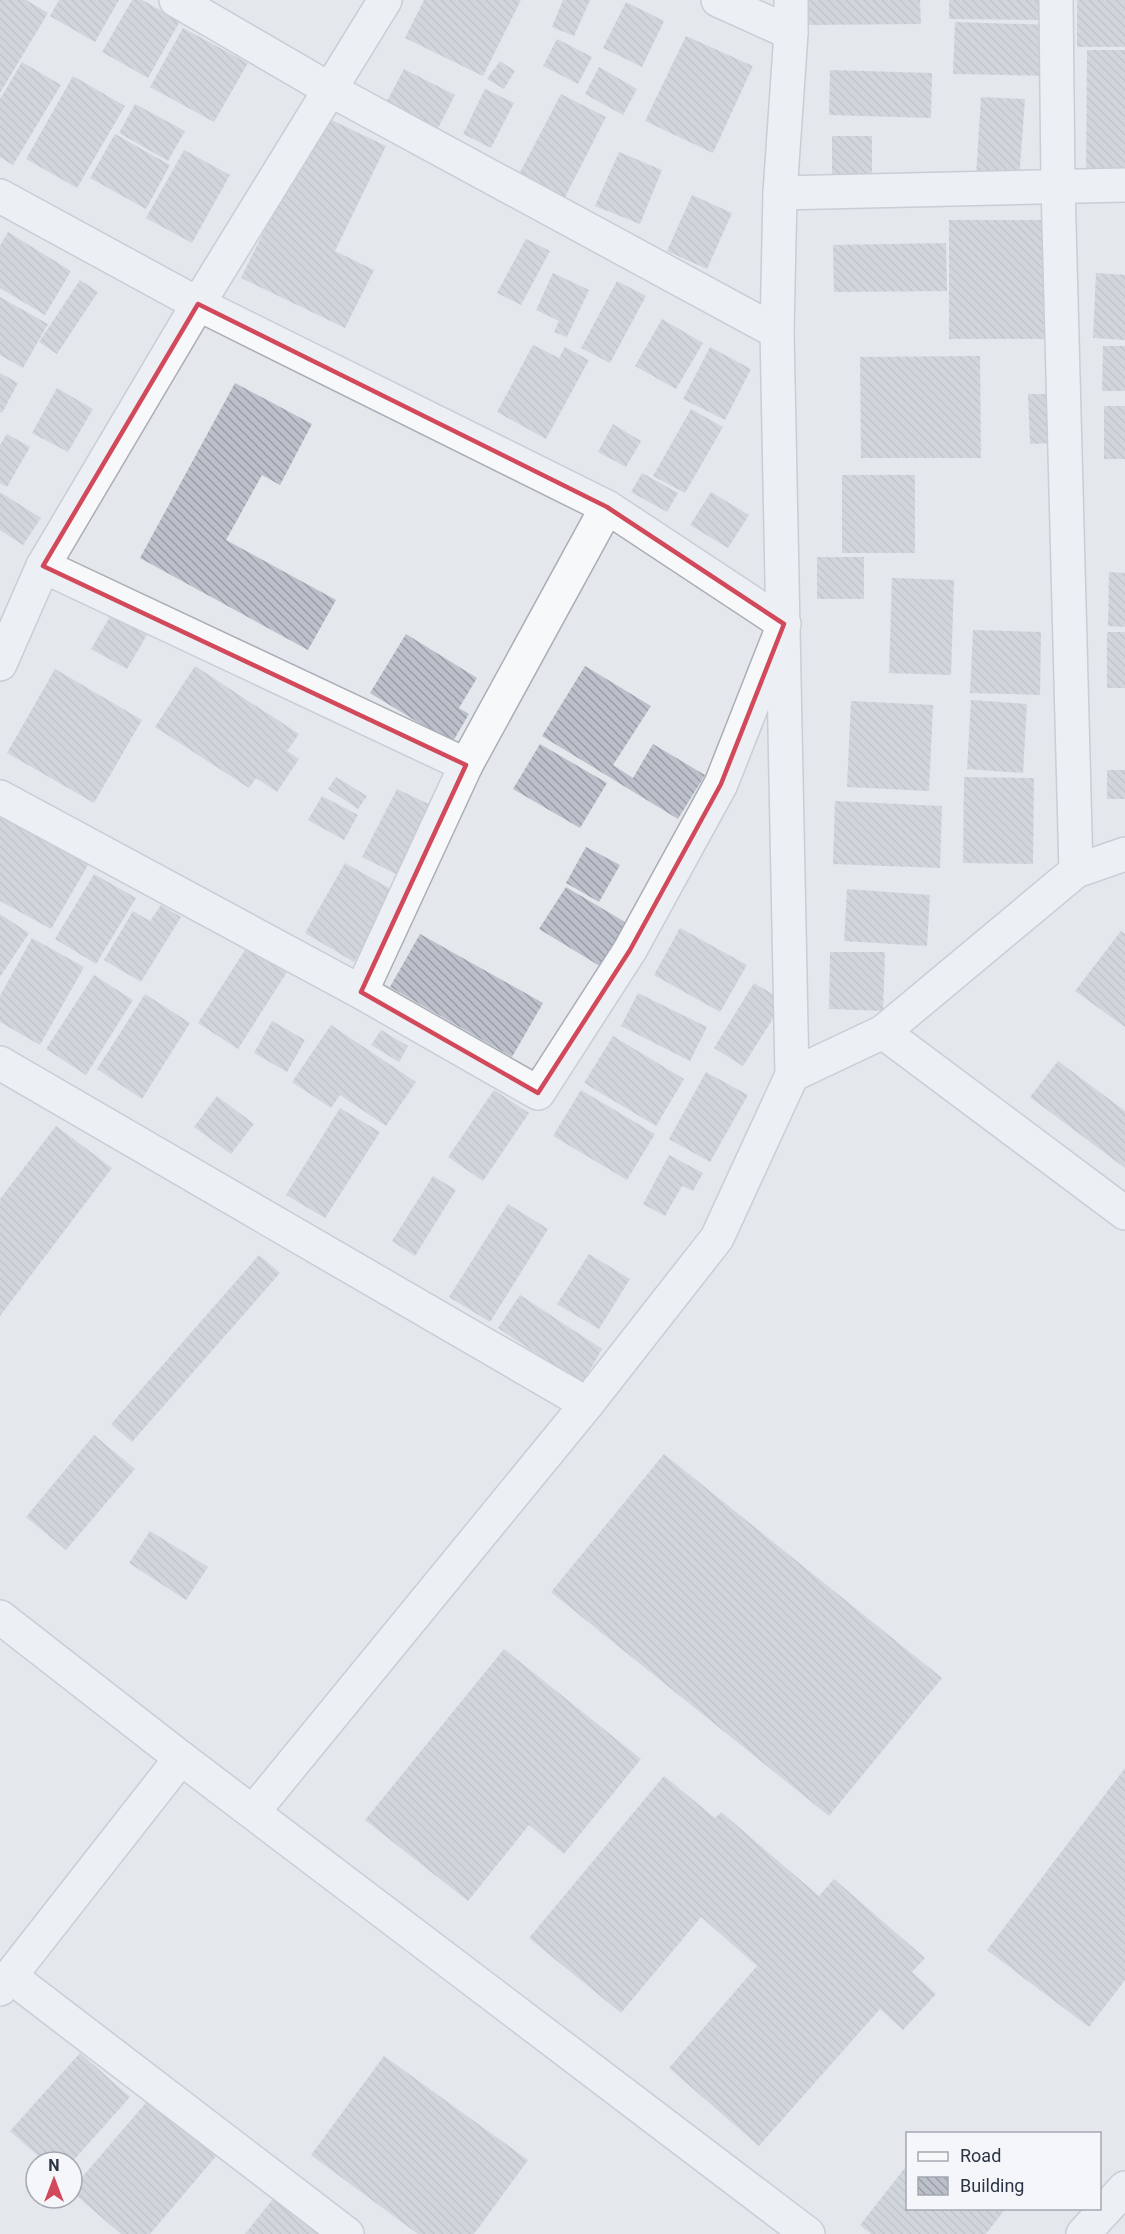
<svg xmlns="http://www.w3.org/2000/svg" width="1125" height="2234" viewBox="0 0 1125 2234" font-family="Roboto,sans-serif">
<style>
.building{fill:url(#building-back-hatch)}
.lines{fill:none;stroke-linecap:round;stroke-linejoin:round}
.minor-casing{stroke:#a9aeb7;stroke-width:36}
.minor{stroke:#f7f8fa;stroke-width:33}
.marked{fill:none;stroke:#d1495b;stroke-width:4.5;stroke-linejoin:round}
</style>
<defs>
<pattern id="building-back-hatch" width="6" height="6" patternUnits="userSpaceOnUse" patternTransform="scale(1.5)"><rect width="6" height="6" fill="#bbc0ca"/><path d="M-1 5l2 2M0 0l6 6M5-1l2 2" fill="none" stroke="#989da6"/></pattern>
</defs>
<rect width="100%" height="100%" fill="#e4e7ec"/>
<g class="building">
<polygon points="0,0 26,0 48,13 0,93"/>
<polygon points="59,0 119,0 95,42 50,16"/>
<polygon points="132,0 142,0 180,21 148,78 102,52"/>
<polygon points="424,0 521,0 483,76 405,38"/>
<polygon points="563,0 590,0 574,36 552,27"/>
<polygon points="807,0 920,0 921,24 808,25"/>
<polygon points="949,0 1050,0 1050,20 949,19"/>
<rect x="1077" y="0" width="48" height="47"/>
<polygon points="626,2 664,21 642,67 603,48"/>
<polygon points="955,22 1054,25 1053,76 953,74"/>
<polygon points="183,28 248,63 214,122 150,87"/>
<polygon points="686,36 753,66 713,153 645,121"/>
<polygon points="557,39 592,57 578,84 543,66"/>
<polygon points="1087,50 1125,50 1125,179 1086,179"/>
<polygon points="500,61 515,71 504,89 487,79"/>
<polygon points="22,62 61,85 13,165 0,157 0,99"/>
<polygon points="599,67 637,89 623,115 585,94"/>
<polygon points="404,69 455,95 437,130 386,103"/>
<polygon points="830,70 932,73 931,118 829,115"/>
<polygon points="73,76 125,106 77,188 26,159"/>
<polygon points="485,89 514,103 491,148 463,134"/>
<polygon points="561,94 606,117 564,199 518,176"/>
<polygon points="981,97 1025,99 1019,180 976,177"/>
<polygon points="135,104 185,131 168,161 119,133"/>
<polygon points="321,115 386,146 335,251 374,270 345,328 241,278"/>
<polygon points="115,134 170,165 146,209 90,178"/>
<rect x="832" y="136" width="40" height="45"/>
<polygon points="184,150 230,175 192,243 146,218"/>
<polygon points="619,152 662,170 640,224 595,206"/>
<polygon points="692,195 732,213 707,269 667,251"/>
<rect x="949" y="220" width="98" height="119"/>
<polygon points="8,232 71,271 45,315 0,288 0,246"/>
<polygon points="526,239 550,251 521,305 497,293"/>
<polygon points="946,243 947,291 834,292 833,245"/>
<polygon points="553,273 589,290 567,337 554,332 559,321 536,310"/>
<polygon points="1096,273 1125,275 1125,340 1093,338"/>
<polygon points="80,280 98,292 57,354 39,342"/>
<polygon points="617,281 646,296 610,363 581,348"/>
<polygon points="0,297 48,324 23,368 0,355"/>
<polygon points="662,319 703,343 676,389 635,366"/>
<polygon points="533,345 559,358 565,347 589,360 546,439 497,412"/>
<polygon points="1103,346 1125,346 1125,391 1102,391"/>
<polygon points="710,347 751,369 725,420 683,399"/>
<polygon points="980,356 981,458 861,458 860,357"/>
<polygon points="0,373 18,383 2,413 0,412"/>
<polygon points="235,383 312,424 280,485 262,475 226,540 336,600 308,650 140,558"/>
<polygon points="57,388 93,409 68,452 32,433"/>
<polygon points="1028,394 1056,394 1058,443 1030,444"/>
<rect x="1104" y="406" width="21" height="53"/>
<polygon points="691,409 723,427 685,493 653,476"/>
<polygon points="613,424 641,441 626,467 598,452"/>
<polygon points="7,434 30,447 7,487 0,483 0,445"/>
<polygon points="642,473 678,493 667,512 631,492"/>
<rect x="842" y="475" width="73" height="78"/>
<polygon points="0,492 41,518 23,545 0,530"/>
<polygon points="711,492 749,515 728,548 690,525"/>
<rect x="817" y="557" width="47" height="42"/>
<polygon points="1109,572 1125,573 1125,627 1108,626"/>
<polygon points="892,578 954,580 951,675 889,673"/>
<polygon points="111,615 147,635 127,669 91,649"/>
<polygon points="973,630 1041,632 1040,695 970,693"/>
<rect x="1107" y="632" width="18" height="56"/>
<polygon points="406,634 477,678 459,708 469,714 452,743 370,693"/>
<polygon points="195,666 299,734 287,751 299,759 277,792 256,778 249,788 155,727"/>
<polygon points="585,666 651,706 613,765 633,778 653,744 705,775 678,819 542,736"/>
<polygon points="55,669 142,720 94,803 7,753"/>
<polygon points="971,700 1027,704 1023,773 967,769"/>
<polygon points="851,701 933,705 929,791 847,787"/>
<polygon points="540,744 607,783 580,828 513,789"/>
<rect x="1107" y="770" width="18" height="29"/>
<polygon points="336,777 367,796 358,809 328,789"/>
<polygon points="964,777 1034,778 1033,864 963,863"/>
<polygon points="397,789 441,810 406,879 362,857"/>
<polygon points="322,796 358,815 344,840 308,820"/>
<polygon points="835,801 942,806 940,868 833,864"/>
<polygon points="0,809 91,860 51,929 0,901"/>
<polygon points="586,847 620,865 599,902 566,883"/>
<polygon points="345,863 396,892 354,962 305,933"/>
<polygon points="94,874 136,898 96,964 55,939"/>
<polygon points="566,887 630,925 603,968 539,929"/>
<polygon points="847,889 930,895 927,946 844,941"/>
<polygon points="161,905 181,917 141,982 104,960 133,911 150,921"/>
<polygon points="0,914 29,933 0,977"/>
<polygon points="680,928 747,965 720,1012 654,975"/>
<polygon points="1121,931 1125,934 1125,1027 1075,991"/>
<polygon points="420,934 543,1003 512,1057 390,987"/>
<polygon points="32,938 84,967 40,1045 0,1022 0,996"/>
<polygon points="247,947 287,972 238,1049 198,1023"/>
<polygon points="830,952 885,952 883,1011 829,1009"/>
<polygon points="94,975 133,1000 86,1075 46,1049"/>
<polygon points="754,983 784,1001 743,1066 714,1048"/>
<polygon points="638,993 707,1027 690,1061 621,1026"/>
<polygon points="145,994 190,1023 142,1099 97,1069"/>
<polygon points="272,1021 305,1040 287,1072 254,1053"/>
<polygon points="331,1025 416,1082 386,1126 340,1095 331,1108 292,1082"/>
<polygon points="381,1030 408,1046 399,1062 371,1045"/>
<polygon points="613,1036 684,1079 656,1126 584,1083"/>
<polygon points="1058,1061 1125,1111 1125,1168 1030,1097"/>
<polygon points="706,1072 748,1095 710,1162 669,1139"/>
<polygon points="494,1090 529,1113 483,1181 448,1157"/>
<polygon points="581,1090 655,1134 627,1180 553,1136"/>
<polygon points="217,1096 254,1124 231,1154 194,1127"/>
<polygon points="340,1108 380,1132 325,1218 286,1195"/>
<polygon points="56,1126 112,1168 0,1316 0,1199"/>
<polygon points="669,1155 703,1173 693,1191 682,1186 665,1216 643,1204"/>
<polygon points="433,1176 456,1190 415,1256 392,1241"/>
<polygon points="508,1204 548,1229 490,1322 449,1297"/>
<polygon points="589,1254 630,1279 599,1329 557,1304"/>
<polygon points="259,1255 280,1273 132,1442 111,1424"/>
<polygon points="520,1295 602,1349 582,1384 498,1328"/>
<polygon points="94,1435 135,1469 66,1550 26,1517"/>
<polygon points="664,1454 942,1678 829,1816 551,1592"/>
<polygon points="150,1531 208,1567 186,1600 129,1563"/>
<polygon points="504,1649 641,1759 564,1854 529,1825 468,1901 365,1820"/>
<polygon points="1125,1768 1125,1980 1089,2027 987,1950"/>
<polygon points="664,1776 715,1818 721,1812 819,1896 834,1879 925,1958 912,1972 936,1994 903,2030 880,2009 759,2146 669,2068 757,1966 701,1917 621,2013 529,1938"/>
<polygon points="80,2053 130,2097 72,2162 45,2162 10,2131"/>
<polygon points="384,2056 528,2160 474,2234 418,2234 311,2155"/>
<polygon points="150,2098 217,2155 150,2234 121,2234 72,2192 72,2189"/>
<polygon points="908,2164 908,2208 1006,2208 986,2234 871,2234 860,2225"/>
<polygon points="280,2190 336,2234 245,2234"/>
</g>
<g class="lines">
<defs>
<g id="minor">
<polyline points="176,0 329,89 777,332"/>
<polyline points="718,0 791,33"/>
<polyline points="1056,0 1058,185 1076,871"/>
<polyline points="780,193 1125,185"/>
<polyline points="0,196 198,304 385,0"/>
<polyline points="0,664 43,566"/>
<polyline points="466,765 607,507"/>
<polyline points="0,797 361,992 538,1093 630,950 721,784 784,624 607,507 198,304 43,566 466,765 361,992"/>
<polyline points="883,1032 1125,1213"/>
<polyline points="0,1063 587,1404"/>
<polyline points="792,1075 883,1032 1076,871 1125,854"/>
<polyline points="0,1617 181,1758 808,2234"/>
<polyline points="253,1812 587,1404 717,1238 792,1075 777,332 780,193 791,33 791,0"/>
<polyline points="10,1976 347,2234"/>
<polyline points="0,1989 181,1758"/>
<polyline points="1083,2234 1125,2188"/>
</g>
</defs>
<use href="#minor" class="minor-casing"/>
<use href="#minor" class="minor"/>
</g>
<path d="M0 0H1125V2234H0ZM 198,304 L 607,507 L 784,624 L 721,784 L 630,950 L 538,1093 L 361,992 L 466,765 L 43,566 Z" fill="#e4e7ec" fill-opacity=".55" fill-rule="evenodd"/>
<path class="marked" d="M 198,304 L 607,507 L 784,624 L 721,784 L 630,950 L 538,1093 L 361,992 L 466,765 L 43,566 Z"/>
<rect x="906" y="2132" width="195" height="78" fill="#f4f6f9" stroke="#a4a8b1" stroke-width="1.5"/>
<rect x="918" y="2152" width="30" height="9" fill="#f7f8fa" stroke="#a4a8b1" stroke-width="1.5"/>
<text x="960" y="2162" font-size="18" fill="#2b3445">Road</text>
<rect x="918" y="2177" width="30" height="18" fill="url(#building-back-hatch)" stroke="#a4a8b1" stroke-width="1.5"/>
<text x="960" y="2192" font-size="18" fill="#2b3445">Building</text>
<g transform="translate(54 2180)"><circle r="28" fill="#f4f6f9" stroke="#a4a8b1" stroke-width="1.5"/>
<path d="M0-4.5L10 22L0 15L-10 22Z" fill="#d1495b"/>
<text y="-9" font-size="16" font-weight="bold" text-anchor="middle" fill="#2b3445">N</text>
</g>
</svg>
